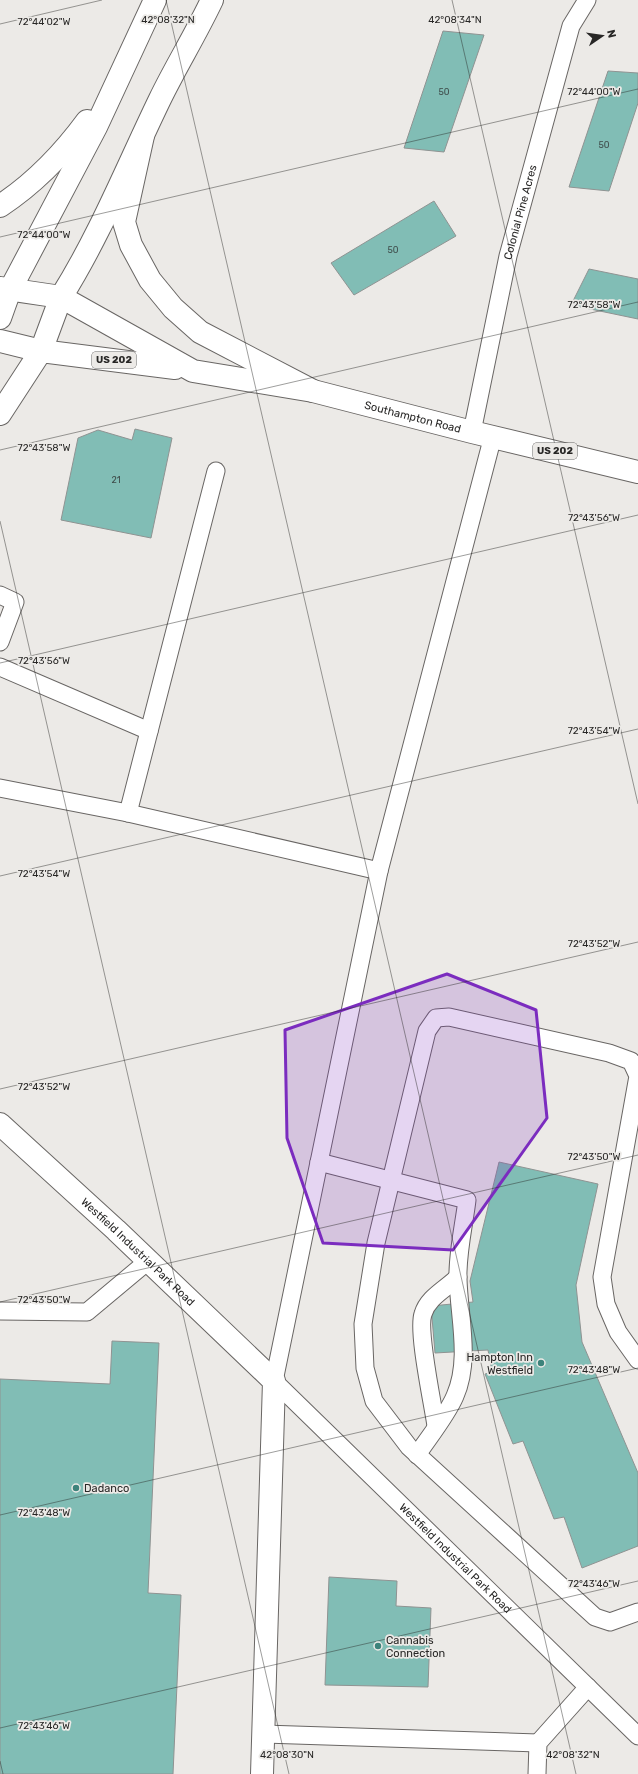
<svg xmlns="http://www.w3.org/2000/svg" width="638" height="1774" viewBox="0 0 638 1774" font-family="Rubik,sans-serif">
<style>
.building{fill:#81bdb5;stroke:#8f9392}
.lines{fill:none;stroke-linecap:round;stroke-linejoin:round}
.service-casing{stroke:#696664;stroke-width:19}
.tertiary-casing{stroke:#696664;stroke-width:24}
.primary-casing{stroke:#696664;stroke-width:24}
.trunk-casing{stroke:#696664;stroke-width:24}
.motorway-casing{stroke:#696664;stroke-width:24}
.service{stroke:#fff;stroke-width:17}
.tertiary{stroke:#fff;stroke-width:22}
.primary{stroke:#fff;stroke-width:22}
.trunk{stroke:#fff;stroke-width:22}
.motorway{stroke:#fff;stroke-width:22}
.marked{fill:#7b2cbf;fill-opacity:0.2;stroke:#7b2cbf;stroke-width:3;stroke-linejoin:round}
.ticks{fill:none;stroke:#282726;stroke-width:1;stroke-opacity:0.45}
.poi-dot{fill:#3d837b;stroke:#eceae7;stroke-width:1.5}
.labels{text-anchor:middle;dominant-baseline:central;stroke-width:3.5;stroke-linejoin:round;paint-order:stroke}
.number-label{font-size:9px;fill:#3e4c4a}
.shield{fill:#eceae7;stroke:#636260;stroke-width:1}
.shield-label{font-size:10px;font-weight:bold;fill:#282726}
.street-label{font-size:11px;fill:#282726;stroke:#eceae7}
.poi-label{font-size:11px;fill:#282726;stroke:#eceae7;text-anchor:start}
.ticks-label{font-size:10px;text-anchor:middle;fill:#282726;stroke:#eceae7;stroke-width:3.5;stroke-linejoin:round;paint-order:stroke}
</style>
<rect width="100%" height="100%" fill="#eceae7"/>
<g class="building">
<polygon points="443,31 484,35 444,152 404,148"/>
<polygon points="608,71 638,73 638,103 609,191 569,187"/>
<polygon points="434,201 456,236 354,295 331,263"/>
<polygon points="589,269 638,279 638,319 571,305"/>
<polygon points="135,429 172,438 151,538 61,520 78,438 98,430 132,440"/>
<polygon points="499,1162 598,1184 576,1285 582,1342 638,1473 638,1546 582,1568 564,1517 554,1519 523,1441 513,1444 485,1374 492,1372 488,1350 435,1353 431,1306 473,1302 470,1281"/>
<polygon points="112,1341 159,1343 148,1593 181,1595 173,1774 0,1774 0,1379 110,1384"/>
<polygon points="329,1577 397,1581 396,1606 431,1608 428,1687 325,1685"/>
</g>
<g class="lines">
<defs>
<g id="service">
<path id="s1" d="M 472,432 L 508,256 L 571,26 L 587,0"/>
<path id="s2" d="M 493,436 L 379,871 L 274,1381 L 638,1736"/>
<polyline points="0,595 15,602 0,642"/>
<polyline points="0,667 149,731"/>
<polyline points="0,788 128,813 379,871"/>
<polyline points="128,813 216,471"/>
<path d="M 319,1162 L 467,1200 C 464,1225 457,1254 458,1279 C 459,1317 471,1360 455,1396 C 447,1415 429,1437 417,1455"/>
<polyline points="0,1311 87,1312 148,1261"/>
<polyline points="638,1360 618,1332 606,1304 602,1277 638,1076 631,1061 609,1053 449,1017 436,1018 427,1031 376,1243 363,1324 365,1368 374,1401 409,1447 595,1617 610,1622 638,1612"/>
<path d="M 436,1426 C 433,1404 417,1331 423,1314 C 428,1297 446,1289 458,1277"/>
<polyline points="264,1734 538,1743"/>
<polyline points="537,1774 538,1743 588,1687"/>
</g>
<g id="tertiary">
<path id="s3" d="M 0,1124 L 116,1230 L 274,1381 L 262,1774"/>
</g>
<g id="primary">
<path id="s4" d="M 61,297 L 193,371 L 313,391 L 472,432 L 638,472"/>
<polyline points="0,414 41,351 175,368"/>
</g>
<g id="trunk">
<polyline points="0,288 61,297 41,351 0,341"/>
<polyline points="0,318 10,290"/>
</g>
<g id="motorway">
<polyline points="143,136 124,222 131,245 150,280 173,308 200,332 313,391"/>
<path d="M 0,206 C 35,183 62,155 87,121"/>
<polyline points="10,290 96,127 155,0"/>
<path d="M 61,297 C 100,235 128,165 160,99 C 176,66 196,34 212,0"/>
</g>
</defs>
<use href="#service" class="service-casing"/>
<use href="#tertiary" class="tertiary-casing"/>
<use href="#primary" class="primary-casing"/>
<use href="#trunk" class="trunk-casing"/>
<use href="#motorway" class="motorway-casing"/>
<use href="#service" class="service"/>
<use href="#tertiary" class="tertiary"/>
<use href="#primary" class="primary"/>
<use href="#trunk" class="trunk"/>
<use href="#motorway" class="motorway"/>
</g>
<path class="marked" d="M 447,974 L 536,1010 L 547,1118 L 453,1250 L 323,1243 L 287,1138 L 285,1030 Z"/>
<path class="ticks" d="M 166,0 L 576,1774M 452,0 L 638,804M 0,24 L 102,0M 0,237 L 638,89M 0,450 L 638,302M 0,521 L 289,1774M 0,663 L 638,515M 0,876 L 638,729M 0,1089 L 638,942M 0,1302 L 638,1155M 0,1515 L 638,1368M 0,1728 L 638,1581M 0,1761 L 3,1774"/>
<g class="poi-dot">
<circle cx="541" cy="1363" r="4"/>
<circle cx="76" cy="1488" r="4"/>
<circle cx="378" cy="1646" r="4"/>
</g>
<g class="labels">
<g class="number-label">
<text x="444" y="92">50</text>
<text x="604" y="145">50</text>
<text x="393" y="250">50</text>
<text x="116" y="480">21</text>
</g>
<g class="shield">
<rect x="92" y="352" width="44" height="16" rx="3"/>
<rect x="533" y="443" width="44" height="16" rx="3"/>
</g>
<g class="shield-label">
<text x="114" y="360">US 202</text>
<text x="555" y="451">US 202</text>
</g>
<g class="street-label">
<text stroke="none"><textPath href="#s1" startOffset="225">Colonial Pine Acres</textPath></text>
<text stroke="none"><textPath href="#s4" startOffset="376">Southampton Road</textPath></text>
<text stroke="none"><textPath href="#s3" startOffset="188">Westfield Industrial Park Road</textPath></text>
<text stroke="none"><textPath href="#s2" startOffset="1224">Westfield Industrial Park Road</textPath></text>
</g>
<g class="poi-label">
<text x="533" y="1357" text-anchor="end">Hampton Inn<tspan x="533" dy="13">Westfield</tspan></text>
<text x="84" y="1488">Dadanco</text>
<text x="386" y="1640">Cannabis<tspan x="386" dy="13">Connection</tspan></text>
</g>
</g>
<g class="ticks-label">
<text x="455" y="23">42°08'34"N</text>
<text x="168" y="23">42°08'32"N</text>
<text x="44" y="25">72°44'02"W</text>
<text x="594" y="95">72°44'00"W</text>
<text x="44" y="238">72°44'00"W</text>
<text x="594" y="308">72°43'58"W</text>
<text x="44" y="451">72°43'58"W</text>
<text x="594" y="521">72°43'56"W</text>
<text x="44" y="664">72°43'56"W</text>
<text x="594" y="734">72°43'54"W</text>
<text x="44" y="877">72°43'54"W</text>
<text x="594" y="947">72°43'52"W</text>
<text x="44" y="1090">72°43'52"W</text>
<text x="594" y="1160">72°43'50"W</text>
<text x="44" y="1303">72°43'50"W</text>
<text x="594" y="1373">72°43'48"W</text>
<text x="44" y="1516">72°43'48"W</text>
<text x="594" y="1587">72°43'46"W</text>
<text x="44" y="1729">72°43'46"W</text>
<text x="287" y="1758">42°08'30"N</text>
<text x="573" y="1758">42°08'32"N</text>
</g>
<g transform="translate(602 36) rotate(77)" stroke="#eceae7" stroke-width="3" paint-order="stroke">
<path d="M0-3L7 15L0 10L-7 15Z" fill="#282726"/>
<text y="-6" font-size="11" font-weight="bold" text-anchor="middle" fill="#282726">N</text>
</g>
</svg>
